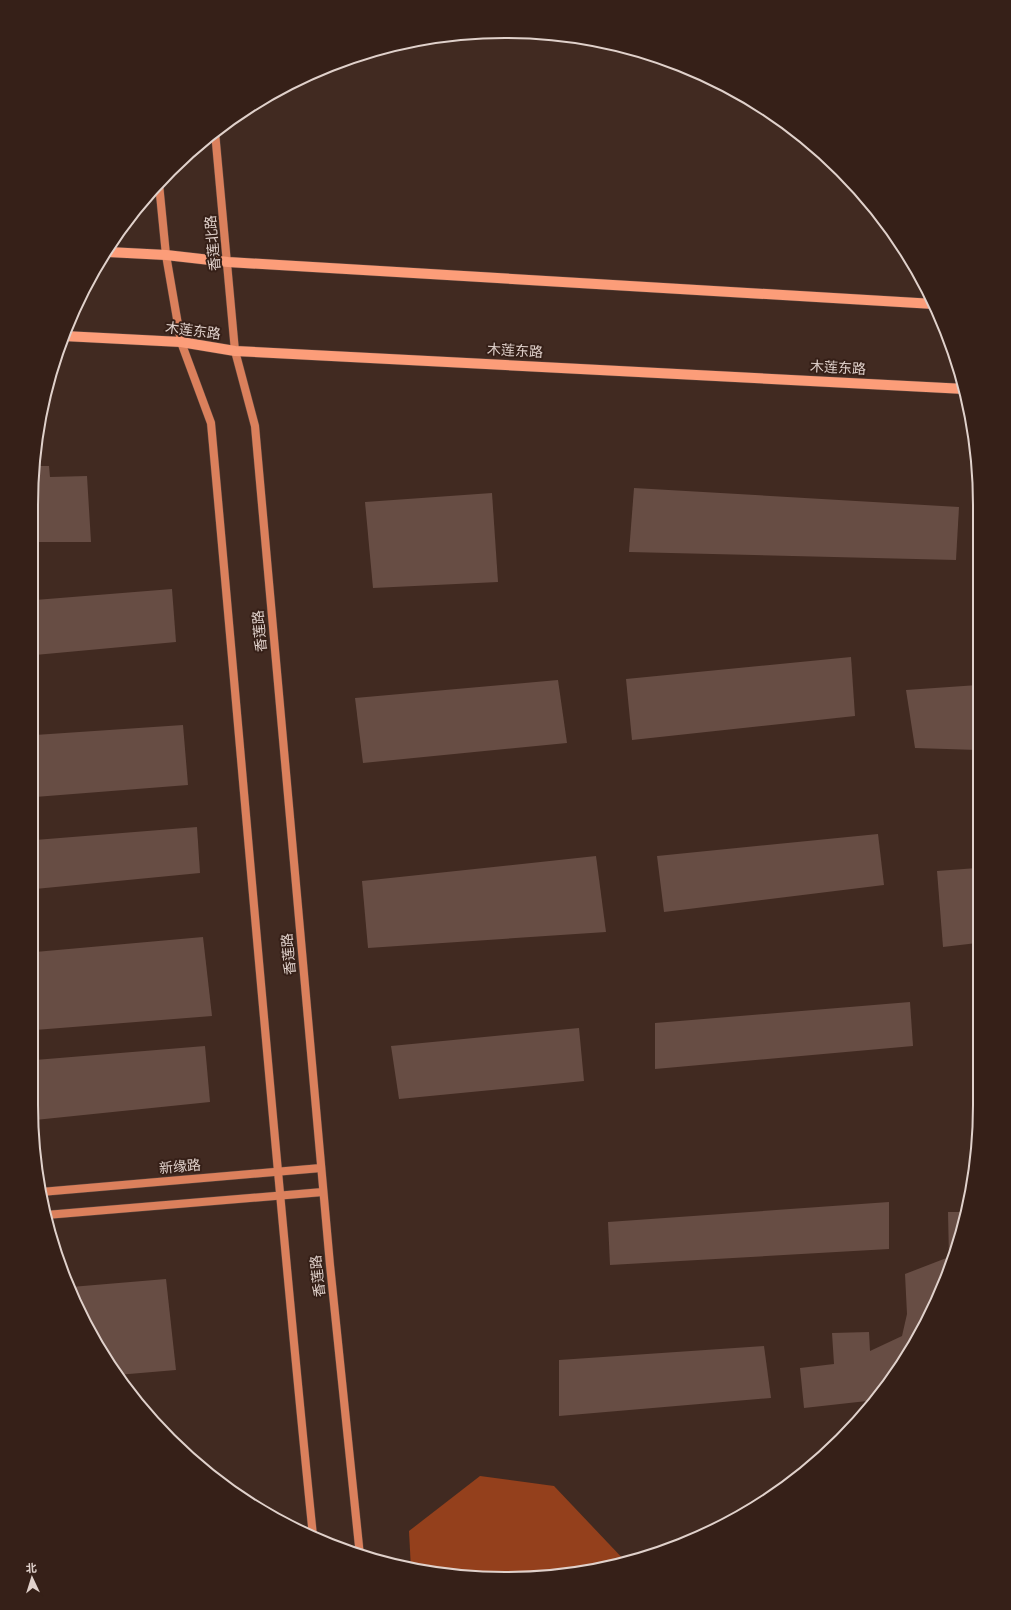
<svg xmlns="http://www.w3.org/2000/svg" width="1011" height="1610" viewBox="0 0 1011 1610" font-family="Rubik,'Noto Sans SC',sans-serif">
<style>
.forest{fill:#94401c}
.building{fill:#674d44}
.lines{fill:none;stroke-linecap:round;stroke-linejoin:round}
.secondary-casing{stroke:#5e4840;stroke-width:9}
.primary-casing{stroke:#5e4840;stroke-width:11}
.secondary{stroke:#db805c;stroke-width:8}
.primary{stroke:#fc9d79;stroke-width:10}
.labels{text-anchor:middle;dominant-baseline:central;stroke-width:4;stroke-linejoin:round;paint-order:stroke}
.street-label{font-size:14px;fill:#e0d1cb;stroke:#362018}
.rim{fill:none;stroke:#e0d1cb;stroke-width:2}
</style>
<rect width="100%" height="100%" fill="#412a21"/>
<polygon class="forest" points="480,1476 554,1486 627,1563 505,1579 411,1569 409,1531"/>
<g class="building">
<polygon points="35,466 49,466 50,477 87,476 91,542 35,542"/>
<polygon points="634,488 959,507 956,560 629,552"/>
<polygon points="492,493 498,582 373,588 365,502"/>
<polygon points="172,589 176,642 35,655 35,600"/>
<polygon points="851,657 855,716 632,740 626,679"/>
<polygon points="558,680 567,743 363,763 355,698"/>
<polygon points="978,685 978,750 915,748 906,690"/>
<polygon points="183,725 188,785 35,797 35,735"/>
<polygon points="197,827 200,873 35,889 35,840"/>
<polygon points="878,834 884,885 664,912 657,856"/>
<polygon points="596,856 606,932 368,948 362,881"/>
<polygon points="977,868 977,943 943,947 937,871"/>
<polygon points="203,937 212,1016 35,1030 35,952"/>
<polygon points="977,1001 976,1057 974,1058 972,1002"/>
<polygon points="910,1002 913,1046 655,1069 655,1023"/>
<polygon points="579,1028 584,1081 399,1099 391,1046"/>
<polygon points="205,1046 210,1102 35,1120 35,1060"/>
<polygon points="967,1181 972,1181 968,1196 967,1196"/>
<polygon points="889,1202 889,1249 610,1265 608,1222"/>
<polygon points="948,1212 964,1212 944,1286 882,1394 876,1400 804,1408 800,1368 834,1364 832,1333 869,1332 870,1351 902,1336 907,1314 905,1274 949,1257"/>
<polygon points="166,1279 176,1370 117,1375 111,1368 71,1287"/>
<polygon points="764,1346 771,1398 559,1416 559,1360"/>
</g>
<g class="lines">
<defs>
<g id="secondary">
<polyline points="215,132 235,351 255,426 330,1265 360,1556"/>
<path d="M 159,184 L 166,255 L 181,342 L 211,423 C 245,794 275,1165 313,1536"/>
<polyline points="41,1192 321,1168"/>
<polyline points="46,1215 323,1192"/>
</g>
<g id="primary">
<polyline points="108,252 166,255 228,262 934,304"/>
<polyline points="64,336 181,342 235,351 965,389"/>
</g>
</defs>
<use href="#secondary" class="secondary-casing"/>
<use href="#primary" class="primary-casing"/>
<use href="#secondary" class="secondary"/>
<use href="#primary" class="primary"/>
</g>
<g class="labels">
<g class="street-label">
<text transform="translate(213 243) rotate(-95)">香莲北路</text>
<text transform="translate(193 331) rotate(7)">木莲东路</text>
<text transform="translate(515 351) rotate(3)">木莲东路</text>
<text transform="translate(838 368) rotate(3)">木莲东路</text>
<text transform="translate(260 631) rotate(-95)">香莲路</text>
<text transform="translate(289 954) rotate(-95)">香莲路</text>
<text transform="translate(180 1167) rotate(-5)">新缘路</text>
<text transform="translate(318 1276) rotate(-96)">香莲路</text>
</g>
</g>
<path d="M0 0H1011V1610H0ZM505 38H506A467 467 0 0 1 973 505V1105A467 467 0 0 1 506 1572H505A467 467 0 0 1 38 1105V505A467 467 0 0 1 505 38Z" fill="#362018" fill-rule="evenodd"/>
<path class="rim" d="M505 38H506A467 467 0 0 1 973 505V1105A467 467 0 0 1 506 1572H505A467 467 0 0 1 38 1105V505A467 467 0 0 1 505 38Z"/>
<g transform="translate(32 1578) rotate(356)" stroke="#362018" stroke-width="3" paint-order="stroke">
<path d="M0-3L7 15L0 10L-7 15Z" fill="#e0d1cb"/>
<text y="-6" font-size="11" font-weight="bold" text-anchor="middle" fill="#e0d1cb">北</text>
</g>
</svg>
